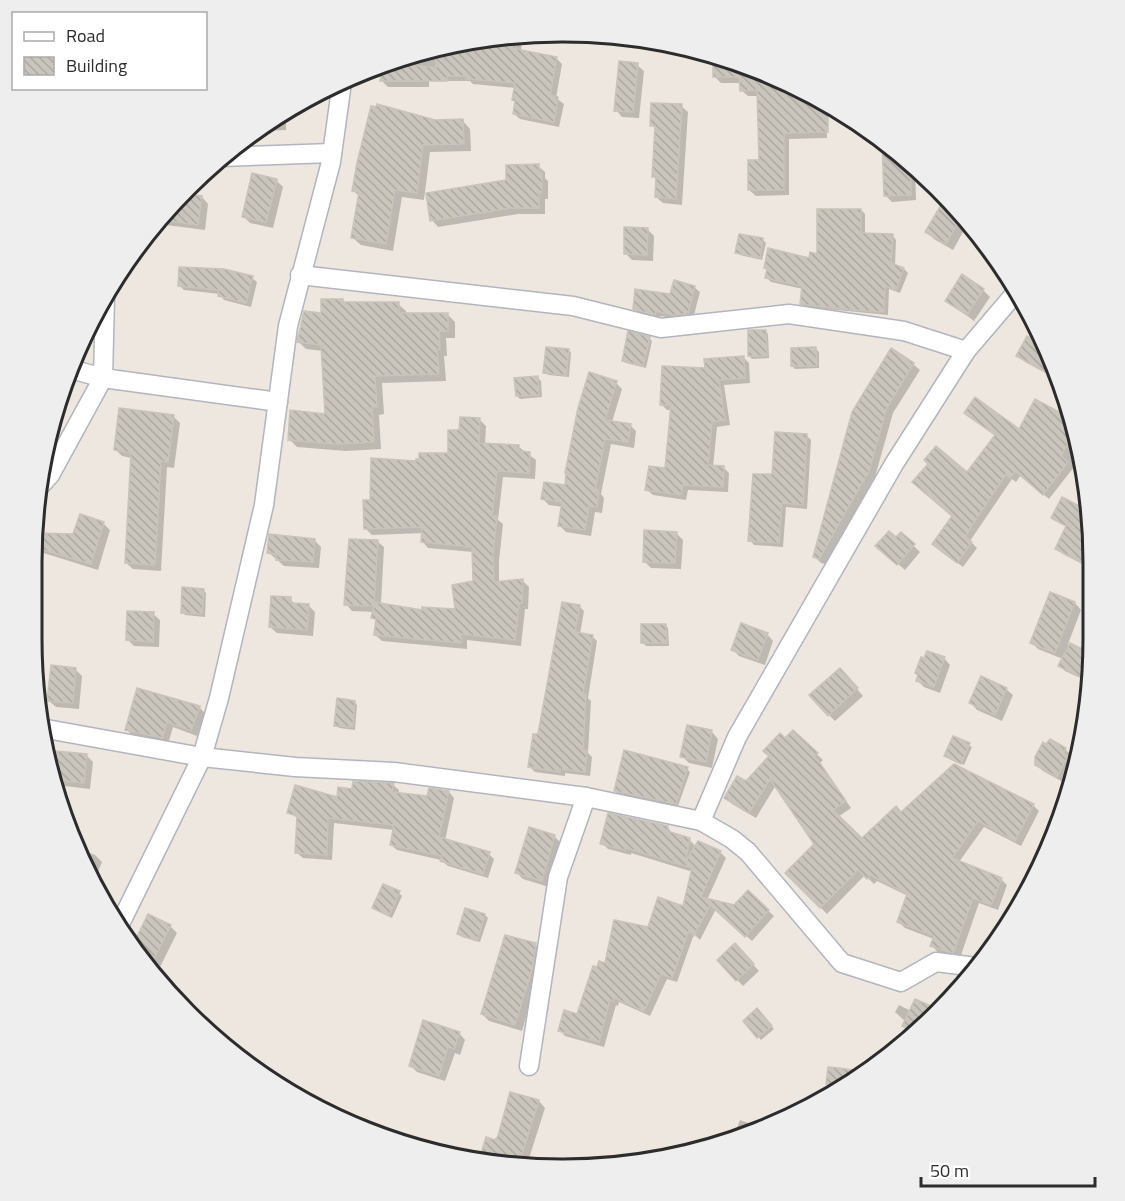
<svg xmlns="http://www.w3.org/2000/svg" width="1125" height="1201" viewBox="0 0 1125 1201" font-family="'Titillium Web',sans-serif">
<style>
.shadow{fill:#0003}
.building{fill:url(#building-back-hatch);stroke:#c9c3b8;stroke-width:1.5}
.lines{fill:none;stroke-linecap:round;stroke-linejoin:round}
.minor-casing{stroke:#b2b5bf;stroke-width:21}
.minor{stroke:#fff;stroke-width:18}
.rim{fill:none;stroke:#2c2c2c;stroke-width:3}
</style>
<defs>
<pattern id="building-back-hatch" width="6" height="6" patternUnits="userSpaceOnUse" patternTransform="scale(1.5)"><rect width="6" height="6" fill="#c9c5bd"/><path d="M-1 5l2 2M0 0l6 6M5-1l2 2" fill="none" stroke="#ada9a3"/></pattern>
</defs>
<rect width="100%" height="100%" fill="#ede7df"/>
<g class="shadow">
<polygon points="522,35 521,52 556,58 562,64 556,98 564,104 559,127 520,119 514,114 516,103 513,100 515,88 473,84 470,81 429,81 429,87 388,87 382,81 384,63 391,60 493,36"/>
<polygon points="715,55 742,65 742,74 763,73 797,86 826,104 827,138 789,139 789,195 756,196 749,190 761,161 759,96 748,96 741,90 741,83 721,83 714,76"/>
<polygon points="637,65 644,71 639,118 622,117 616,110"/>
<polygon points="681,106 688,112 682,205 663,203 656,197 657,180 653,176 656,129 652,125"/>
<polygon points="378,109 435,121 463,121 470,129 471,151 430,152 424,200 402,197 393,251 361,245 353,238 360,197 354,191"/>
<polygon points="286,111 286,130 258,131"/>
<polygon points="870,131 882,139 876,139"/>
<polygon points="883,140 915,168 916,200 892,202 886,196"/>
<polygon points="538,166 545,172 545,178 548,181 548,199 545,199 545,214 518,214 438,227 432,220"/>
<polygon points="276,180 283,187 273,228 250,223 243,216"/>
<polygon points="183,195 202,197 208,204 205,230 166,225 160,219"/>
<polygon points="941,207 960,218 967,225 953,250 934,239 927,232"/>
<polygon points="861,210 865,214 865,235 892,235 896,240 895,266 904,269 908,273 900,293 889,289 888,315 805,307 801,303 803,289 771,282 767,278 819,256"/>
<polygon points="647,229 654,236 653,261 632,260 625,253"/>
<polygon points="763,240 766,243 762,260 740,255 737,252"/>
<polygon points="992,255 1001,268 990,259"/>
<polygon points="252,278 257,282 251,307 224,300 220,294 184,290 179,285"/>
<polygon points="694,287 700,292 693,319 679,320 661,316 660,319 640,314 634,309"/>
<polygon points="983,290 990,297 974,321 946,300"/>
<polygon points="342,301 345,304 398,304 406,311 406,315 447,314 455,322 455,338 446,338 447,356 444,356 446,381 382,383 384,414 379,415 381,449 346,451 297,447 289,439 326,416 323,351 306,349 299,342 323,315"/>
<polygon points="766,331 768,334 769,358 752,359 749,356"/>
<polygon points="649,338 652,341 646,368 626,363 623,360"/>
<polygon points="1027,338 1045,348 1056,371 1053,377 1025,362 1018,355"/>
<polygon points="816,349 819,352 819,368 795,369 792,366"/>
<polygon points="569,350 571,353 569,377 548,375 545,372"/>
<polygon points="743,357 749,363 750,383 724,385 730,425 717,427 713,467 724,468 729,473 728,492 688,490 686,500 653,495 647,490 666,470 672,410 667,410 661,404 707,369"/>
<polygon points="913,364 920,370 893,413 875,477 825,564 821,563 814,556 853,412"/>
<polygon points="538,378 541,381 542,397 520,399 517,396"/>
<polygon points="616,383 622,389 612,422 630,425 636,431 634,448 611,444 601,494 604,498 602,513 595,512 591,536 566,532 560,526 563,507 549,505 543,499 566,487"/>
<polygon points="966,413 1019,431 1072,421 1081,458 1049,499 1021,475 1016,482 1012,479 970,541 977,548 963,567 939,549 954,517 967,474 996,436"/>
<polygon points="173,416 180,423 174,468 167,467 161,571 133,569 126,563 132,458 122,456 116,450"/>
<polygon points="479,419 486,426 485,445 519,447 536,460 535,479 503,477 498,520 503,524 499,561 499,583 523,581 529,587 528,609 525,609 521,646 467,640 467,649 382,641 375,635 378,622 373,618 374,612 352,611 346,604 377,541 384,547 381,604 424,612 457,611 475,582 473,552 428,548 422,541 423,533 372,535 366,529 371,501 417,462 449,454 460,432"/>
<polygon points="806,435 811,440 807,509 786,507 783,547 754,545 750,540 773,476"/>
<polygon points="103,523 110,530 98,570 34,550 33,535 74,536"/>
<polygon points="1066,531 1091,545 1091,573 1084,565 1063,554 1057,548"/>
<polygon points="676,533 683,540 681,569 651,568 644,561"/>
<polygon points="901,534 920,552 905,570 884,552"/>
<polygon points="314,540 321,547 319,568 284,566 268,552"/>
<polygon points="204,591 206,593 205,617 185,615 182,612"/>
<polygon points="1050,594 1075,603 1081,610 1068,644 1092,655 1089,682 1065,671 1060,666 1063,659 1038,649 1032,643"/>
<polygon points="290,599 296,605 309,606 315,612 313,636 277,633 270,627"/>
<polygon points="579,606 584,611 580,634 592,636 597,641 588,698 591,701 588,753 592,757 590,776 565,773 565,776 535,772 530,767"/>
<polygon points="153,614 160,620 159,647 134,646 128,640"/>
<polygon points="666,625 668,628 669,646 646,646 643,643"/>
<polygon points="767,634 773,641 765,665 739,656 732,649"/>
<polygon points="944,658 950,665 940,693 924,687 918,681"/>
<polygon points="75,669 82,676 79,709 56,707 49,701"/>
<polygon points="846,676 863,696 835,721 829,715"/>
<polygon points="1006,689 1013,695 1002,721 977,710 971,703"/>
<polygon points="355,702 357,705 355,730 339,728 336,725"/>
<polygon points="199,707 205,713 197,736 173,727 168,744 133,736 127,730"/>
<polygon points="688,727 712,732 718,739 712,768 689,763 682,756"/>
<polygon points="793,732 823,760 820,763 851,808 838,817 862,840 901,814 1033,805 1039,811 1021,846 984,827 959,862 1001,879 1007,885 998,910 979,903 960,958 938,952 932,946 934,939 905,928 899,922 908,896 877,881 874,884 865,875 827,914 787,873 816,844 776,785 756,818 732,804 726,797 746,783"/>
<polygon points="954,738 972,747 964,765 946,756"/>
<polygon points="1065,749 1072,756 1070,760 1074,764 1063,782 1043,771 1036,764"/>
<polygon points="45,751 87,756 93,762 90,789 56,785"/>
<polygon points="687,769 690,772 678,806 618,794 615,791"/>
<polygon points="393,785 399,790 398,795 428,798 449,792 454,798 445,841 489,854 494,859 488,878 448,866 441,860 397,850 391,845 394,830 334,823 332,860 303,858 297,853 299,819 289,812 338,799 353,791"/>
<polygon points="668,827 672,834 689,839 696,847 699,843 720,852 726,858 707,900 735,907 748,892 774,916 752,941 716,909 700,940 694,934 677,982 667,979 650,1016 619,1002 618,1006 616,1005 604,1047 565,1036 560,1030 578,1016 598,969 607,965 649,929 684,908 693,872 631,853 631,855 608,849 602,843"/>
<polygon points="554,836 561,843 549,887 523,879 517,873"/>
<polygon points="78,848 95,855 102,862 93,884 86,873"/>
<polygon points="399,893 402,896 392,918 374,908"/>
<polygon points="104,902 113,910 112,914"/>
<polygon points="485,915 488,918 480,942 462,937 459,934"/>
<polygon points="170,926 177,933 158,971 143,963 133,949"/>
<polygon points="536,945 542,951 539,973 522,1031 489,1021 482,1014"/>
<polygon points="735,945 759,971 743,986 719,961"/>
<polygon points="916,1001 931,1008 936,1014 901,1044 907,1028 906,1022 895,1012 899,1005 911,1011"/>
<polygon points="757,1010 774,1029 761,1040 745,1021"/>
<polygon points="459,1033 465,1040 460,1055 455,1053 445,1081 417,1072 410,1065"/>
<polygon points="861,1073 863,1075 857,1080 842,1088 830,1087 827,1084"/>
<polygon points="511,1094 539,1101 545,1108 526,1168 486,1162 481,1157 499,1136"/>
<polygon points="740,1120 765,1129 733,1138"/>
<polygon points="355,1122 371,1127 374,1130"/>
</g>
<g class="building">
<polygon points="484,38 516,39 516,49 557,57 550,95 558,97 554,122 513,114 515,101 512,100 515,83 466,79 466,76 447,76 447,81 380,81 383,64 388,62 436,68 436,49"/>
<polygon points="713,55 797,86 828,105 828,132 784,133 784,190 748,190 748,160 759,160 757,90 740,91 739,77 713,77"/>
<polygon points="619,61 638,63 633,112 614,111"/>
<polygon points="651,103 682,104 676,199 655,197 656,177 652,177 655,126 650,126"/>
<polygon points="377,104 435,120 463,119 464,144 423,145 417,193 395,190 386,244 351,238 359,192 352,191 357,163 371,106 376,107"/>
<polygon points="882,139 910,164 911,195 884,196"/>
<polygon points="539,164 539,173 542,173 542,193 539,193 539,208 511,208 430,221 426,193 506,180 506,165"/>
<polygon points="252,173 277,179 266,222 242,217"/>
<polygon points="184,194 202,196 198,225 160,220"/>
<polygon points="941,205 961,217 946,244 925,232"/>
<polygon points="817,209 861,209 861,233 893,234 891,263 904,268 896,290 885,286 884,312 852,310 800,304 802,286 765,278 767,269 764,268 768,248 809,258 810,252 817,254"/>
<polygon points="624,227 648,228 647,255 624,254"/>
<polygon points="739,234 763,238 760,258 735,253"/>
<polygon points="179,267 224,269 253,276 246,303 218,296 219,290 178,286"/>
<polygon points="962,274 984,289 967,315 945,301"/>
<polygon points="674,280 695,286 688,314 673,315 656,311 655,315 633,309 635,289 670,294"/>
<polygon points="321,299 343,299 343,302 399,302 399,313 448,313 448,331 439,331 440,349 437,349 439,374 375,376 377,407 372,407 374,442 337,444 288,440 290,410 325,414 321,345 297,342 304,311 321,313"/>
<polygon points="748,330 766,330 767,356 748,356"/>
<polygon points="628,331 650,337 643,366 622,361"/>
<polygon points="1027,336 1044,346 1059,379 1016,356"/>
<polygon points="546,347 569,349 566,375 543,373"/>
<polygon points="816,347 817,366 791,366 791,348"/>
<polygon points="891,348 914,363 887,407 869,471 819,559 813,557 852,412"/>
<polygon points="744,356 745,378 719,380 725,420 712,422 708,465 724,466 723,487 683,485 681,495 645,490 649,466 665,468 671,405 660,405 662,366 705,368 704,359"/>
<polygon points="589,372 617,381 605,420 631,424 628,442 605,439 595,489 599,490 597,507 589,506 585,530 558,526 562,502 541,499 544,482 565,485 566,474 565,473 578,408"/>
<polygon points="538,376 539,395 516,396 514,378"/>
<polygon points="975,397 1019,429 1035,399 1072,419 1075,432 1061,456 1068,462 1043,495 1015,471 1010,478 1006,474 965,536 972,542 957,563 932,544 952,516 912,482 928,464 924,460 936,446 967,472 995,435 964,413"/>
<polygon points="119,408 174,415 168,462 161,461 155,565 125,563 131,453 114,450"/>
<polygon points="460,417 480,418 479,443 519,445 519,451 530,452 529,473 497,471 492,516 497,516 493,554 494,582 523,579 522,603 519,603 515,640 461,634 461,643 374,635 376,619 371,618 374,606 344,605 349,539 378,540 374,602 422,610 422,607 455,609 452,585 473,581 472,547 421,542 422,527 364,529 363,500 370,500 371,458 416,461 416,459 419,459 419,453 448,453 448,430 459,430"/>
<polygon points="775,432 807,434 803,505 782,503 779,543 748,541 753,474 772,474"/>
<polygon points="1062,497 1089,511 1091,567 1055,549 1066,526 1051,518"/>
<polygon points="80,514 104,522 91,564 33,547 33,533 73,534"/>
<polygon points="644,530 677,532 675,563 643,562"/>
<polygon points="889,531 896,537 901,532 915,544 897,565 875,546"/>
<polygon points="269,534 315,539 313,562 276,560 276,554 267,553"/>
<polygon points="182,587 204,589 202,614 181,613"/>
<polygon points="1050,592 1075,602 1055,653 1030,643"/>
<polygon points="271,596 291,597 291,603 309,604 307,630 269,627"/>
<polygon points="562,602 580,605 575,632 593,635 583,694 586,694 583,750 587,750 585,772 560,769 560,772 528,767 533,734 538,734"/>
<polygon points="127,611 154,612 153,642 126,640"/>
<polygon points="741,623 768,633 758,660 731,650"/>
<polygon points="641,624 666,624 667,643 641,643"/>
<polygon points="1070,643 1092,654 1089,681 1058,666"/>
<polygon points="927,651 945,657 934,687 916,681 918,675 915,673 921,657 924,658"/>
<polygon points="51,665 76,668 73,703 47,701"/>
<polygon points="840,668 858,688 828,716 809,695"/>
<polygon points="981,676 1007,688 995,715 969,703"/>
<polygon points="137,688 200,706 191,731 167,722 163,738 125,730"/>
<polygon points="337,698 355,701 353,727 334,726"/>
<polygon points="687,725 712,730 706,762 680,757"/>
<polygon points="793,730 818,753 815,756 846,801 833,810 862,838 896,806 901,812 954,764 1034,804 1015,841 978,821 952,858 1002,878 991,905 973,898 953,953 930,946 934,936 897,922 907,894 871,875 867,879 858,870 820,908 785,873 814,844 770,779 749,813 724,798 737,776 746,781 769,756 763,751 780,733 785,738"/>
<polygon points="953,736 970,743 961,764 944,756"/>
<polygon points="1050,739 1066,748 1063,753 1068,756 1057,777 1035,765 1035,757 1043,742 1046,744"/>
<polygon points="44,750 87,754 84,783 55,780"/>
<polygon points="624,750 688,767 676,804 614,791"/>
<polygon points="353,781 394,783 392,792 427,796 429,788 449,791 439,837 490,852 483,874 440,861 442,856 390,845 394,825 328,818 327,855 295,853 297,816 287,813 295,785 337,797 338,787 352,789"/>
<polygon points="608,813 668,826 667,831 690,838 685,863 698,841 721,851 701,897 734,905 748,890 769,910 745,937 710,905 694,936 689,930 672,978 661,974 644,1011 614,998 613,1001 610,1000 599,1042 558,1031 564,1010 577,1014 593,966 597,967 599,961 605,963 614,920 648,927 658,897 683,906 692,868 626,848 625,850 600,844"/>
<polygon points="529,827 555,835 542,881 515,873"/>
<polygon points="383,884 400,891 389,916 372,908"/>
<polygon points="465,908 485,914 477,941 457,934"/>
<polygon points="148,914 171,925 151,965 140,960 132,947"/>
<polygon points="505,935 536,943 533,966 515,1025 481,1014"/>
<polygon points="735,943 754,964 736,981 717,960"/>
<polygon points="915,999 931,1006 927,1017 932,1019 916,1032 902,1026"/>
<polygon points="757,1008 772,1026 757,1038 743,1021"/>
<polygon points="423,1020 460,1032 454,1049 448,1047 439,1076 409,1066"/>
<polygon points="828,1067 839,1068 867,1072 845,1087 826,1084"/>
<polygon points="510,1092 539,1100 518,1167 498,1164 480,1157 486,1137 495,1140 498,1136"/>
</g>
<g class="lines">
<defs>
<g id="minor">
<polyline points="221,157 332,153"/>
<polyline points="300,275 573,306 661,328 789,314 904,331 966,351"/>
<polyline points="71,369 103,378 278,402"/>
<polyline points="40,486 50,475 103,378 105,297"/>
<polyline points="41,728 202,757 295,767 394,772 586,797 701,821 732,839 748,852 842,963 901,982 936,962 976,967"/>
<polyline points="701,821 737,737 894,464 966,351 1018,290"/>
<polyline points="119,926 202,757 219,698 264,505 288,326 331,162 342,82"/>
<polyline points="529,1066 558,877 586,797"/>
</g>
</defs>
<use href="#minor" class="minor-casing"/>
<use href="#minor" class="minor"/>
</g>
<path d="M0 0H1125V1201H0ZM562 42H563A520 520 0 0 1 1083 562V639A520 520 0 0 1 563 1159H562A520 520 0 0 1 42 639V562A520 520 0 0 1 562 42Z" fill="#eee" fill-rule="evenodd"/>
<path class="rim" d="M562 42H563A520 520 0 0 1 1083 562V639A520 520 0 0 1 563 1159H562A520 520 0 0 1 42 639V562A520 520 0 0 1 562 42Z"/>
<rect x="12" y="12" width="195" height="78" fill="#ffffff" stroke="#ababab" stroke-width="1.5"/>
<rect x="24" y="32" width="30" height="9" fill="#ffffff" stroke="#ababab" stroke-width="1.5"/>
<text x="66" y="42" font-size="18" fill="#2c2c2c">Road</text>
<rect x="24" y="57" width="30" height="18" fill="url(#building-back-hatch)" stroke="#ababab" stroke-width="1.5"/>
<text x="66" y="72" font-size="18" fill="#2c2c2c">Building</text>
<path d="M921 1177v9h174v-9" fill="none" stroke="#2c2c2c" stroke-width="3"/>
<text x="930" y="1177" font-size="18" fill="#2c2c2c" stroke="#ffffff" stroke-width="4.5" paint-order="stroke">50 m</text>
</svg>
